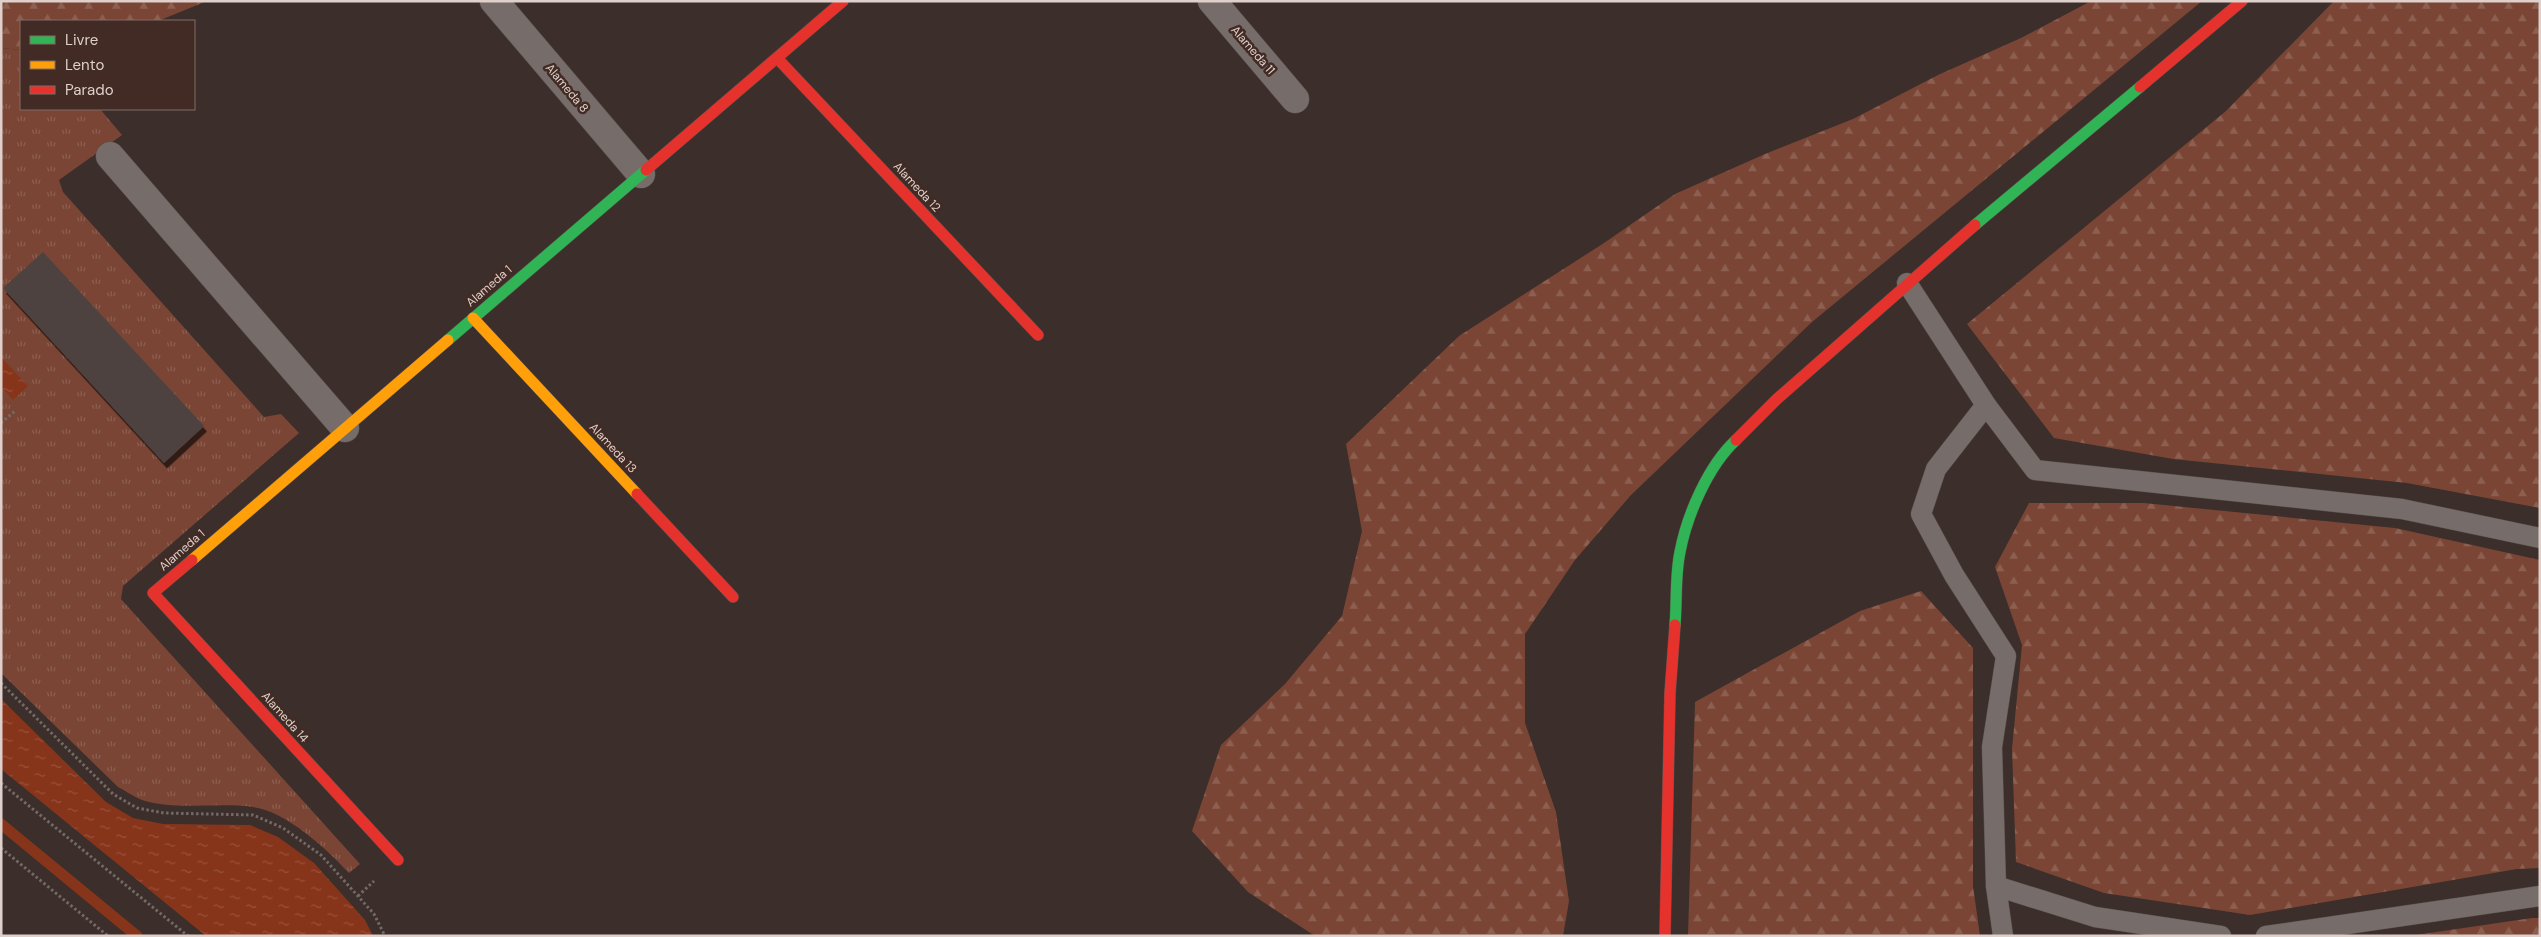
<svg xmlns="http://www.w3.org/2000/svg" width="2541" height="937" viewBox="0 0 2541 937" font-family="'DM Sans',sans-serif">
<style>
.forest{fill:url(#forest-firs)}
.park{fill:url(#park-tufts)}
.water{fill:url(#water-ripples)}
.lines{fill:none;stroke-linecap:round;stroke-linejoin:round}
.stream{stroke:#87351a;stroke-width:11}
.building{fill:#4e4340;filter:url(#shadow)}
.lane-casing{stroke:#574c48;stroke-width:21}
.street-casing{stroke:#574c48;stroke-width:29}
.fast-casing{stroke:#574c48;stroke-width:12}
.slow-casing{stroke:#574c48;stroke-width:12}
.jam-casing{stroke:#574c48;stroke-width:12}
.path{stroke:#726a66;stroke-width:3;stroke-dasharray:2.5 2.5;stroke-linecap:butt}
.lane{stroke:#766c69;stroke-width:20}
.street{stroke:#766c69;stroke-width:28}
.fast{stroke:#30b455;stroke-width:11}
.slow{stroke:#ff9f0a;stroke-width:11}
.jam{stroke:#e5322d;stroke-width:11}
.labels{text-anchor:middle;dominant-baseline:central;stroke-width:5;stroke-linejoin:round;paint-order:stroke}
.street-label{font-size:12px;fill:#dfd0cb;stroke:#422b24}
</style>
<defs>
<pattern id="forest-firs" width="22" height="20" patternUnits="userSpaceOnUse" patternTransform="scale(1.25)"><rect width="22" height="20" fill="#7a4535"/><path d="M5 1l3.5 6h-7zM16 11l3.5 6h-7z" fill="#8c5f51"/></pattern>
<pattern id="park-tufts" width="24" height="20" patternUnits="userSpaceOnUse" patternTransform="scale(1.25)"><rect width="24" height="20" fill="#7a4535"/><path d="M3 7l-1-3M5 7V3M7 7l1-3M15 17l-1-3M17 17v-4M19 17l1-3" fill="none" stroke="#8c5f51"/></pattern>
<pattern id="water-ripples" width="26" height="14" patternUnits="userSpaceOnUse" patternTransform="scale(1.25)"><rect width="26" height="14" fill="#87351a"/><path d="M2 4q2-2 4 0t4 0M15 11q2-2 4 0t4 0" fill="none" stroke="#98513a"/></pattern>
<filter id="shadow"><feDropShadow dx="3" dy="5.5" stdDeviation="0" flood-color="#0009"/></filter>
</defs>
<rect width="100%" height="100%" fill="#3b2e2b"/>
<g class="forest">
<polygon points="1,1 207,1 158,21 21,21 21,50 1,48"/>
<polygon points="2091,1 2202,1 1812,322 1631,495 1575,560 1525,634 1525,723 1556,812 1569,901 1563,936 1315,936 1248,892 1192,831 1221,745 1285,684 1342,616 1362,531 1346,444 1459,336 1604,243 1675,194 1765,154 1853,119 1938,75 2021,38"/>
<polygon points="2334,1 2540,1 2540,508 2407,483 2173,459 2054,438 1967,324 2226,111"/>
<polygon points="2029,503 2144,503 2395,528 2540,560 2540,868 2517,869 2250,915 2104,893 2016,862 2012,749 2022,645 1995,567"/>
<polygon points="1921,591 1973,648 1973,886 1980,936 1688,936 1695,702 1860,611"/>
<polygon points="2532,918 2540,918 2540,936 2409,936"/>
</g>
<path class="park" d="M 1,48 L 21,50 L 21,109 L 100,109 L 122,135 L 59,180 L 63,192 L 264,417 L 281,414 L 299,433 L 123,586 L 121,599 L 360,864 L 349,873 C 328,850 286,811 253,807 C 216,802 178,811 142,800 C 134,797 126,791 118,787 L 1,673 Z"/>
<g class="water">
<polygon points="1,357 28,386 13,400 1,387"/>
<polygon points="1,699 106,802 133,818 163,824 250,825 278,837 314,863 365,920 373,936 206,936 1,769"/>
</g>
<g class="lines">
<polyline class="stream" points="1,824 137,936"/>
</g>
<polygon class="building" points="43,252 204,426 164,463 3,288"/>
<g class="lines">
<defs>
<g id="lane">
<polyline points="1907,283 1986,405 2035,470 2402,509 2540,538"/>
<polyline points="1986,405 1936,469 1921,514 1954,575 2006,656 1992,747 1996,886 2003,936"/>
<polyline points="1996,886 2095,917 2221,936"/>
<polyline points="2266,936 2540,896"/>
</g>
<g id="street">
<polyline points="494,1 641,174"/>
<polyline points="1212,1 1295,99"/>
<polyline points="110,156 345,428"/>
</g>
<g id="fast">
<polyline points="1975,225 2140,87"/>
<polyline points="448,340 646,170"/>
<path d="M 1675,625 C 1677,601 1675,575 1680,552 C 1687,515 1708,466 1736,440"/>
</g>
<g id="slow">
<polyline points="473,318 637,494"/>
<polyline points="192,560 448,340"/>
</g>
<g id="jam">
<polyline points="777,58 1038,335"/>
<polyline points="2140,87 2242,1"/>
<polyline points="646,170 843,1"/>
<polyline points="1736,440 1777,399 1975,225"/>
<polyline points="637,494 733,597"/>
<polyline points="192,560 153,593 398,860"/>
<polyline points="1665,936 1670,693 1675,625"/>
</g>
</defs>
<use href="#lane" class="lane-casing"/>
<use href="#street" class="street-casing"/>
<use href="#fast" class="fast-casing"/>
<use href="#slow" class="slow-casing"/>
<use href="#jam" class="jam-casing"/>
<g class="path">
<polyline points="1,423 15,411"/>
<polyline points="1,683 113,794 137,808 164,813 253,815 283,828 321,855 374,914 385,936"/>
<polyline points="1,783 188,936"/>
<polyline points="1,848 108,936"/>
<polyline points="358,896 374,881"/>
</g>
<use href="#lane" class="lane"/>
<use href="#street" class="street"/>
<use href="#fast" class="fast"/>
<use href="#slow" class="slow"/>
<use href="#jam" class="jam"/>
</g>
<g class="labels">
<g class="street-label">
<text transform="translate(1253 50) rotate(49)">Alameda 11</text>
<text transform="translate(567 88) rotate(50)">Alameda 8</text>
<text transform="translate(917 187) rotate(47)">Alameda 12</text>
<text transform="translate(489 286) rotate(-41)">Alameda 1</text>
<text transform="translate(613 448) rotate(47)">Alameda 13</text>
<text transform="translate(182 550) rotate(-41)">Alameda 1</text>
<text transform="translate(285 717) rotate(48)">Alameda 14</text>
</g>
</g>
<rect width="2541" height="937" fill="none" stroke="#dfd0cb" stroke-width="5"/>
<rect x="20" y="20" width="175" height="90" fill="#422b24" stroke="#816d67"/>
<rect x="30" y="36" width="25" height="8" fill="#30b455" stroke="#816d67"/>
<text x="65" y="45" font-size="15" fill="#dfd0cb">Livre</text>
<rect x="30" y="61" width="25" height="8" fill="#ff9f0a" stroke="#816d67"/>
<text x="65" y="70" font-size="15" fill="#dfd0cb">Lento</text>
<rect x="30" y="86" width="25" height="8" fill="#e5322d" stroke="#816d67"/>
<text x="65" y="95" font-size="15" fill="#dfd0cb">Parado</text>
</svg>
